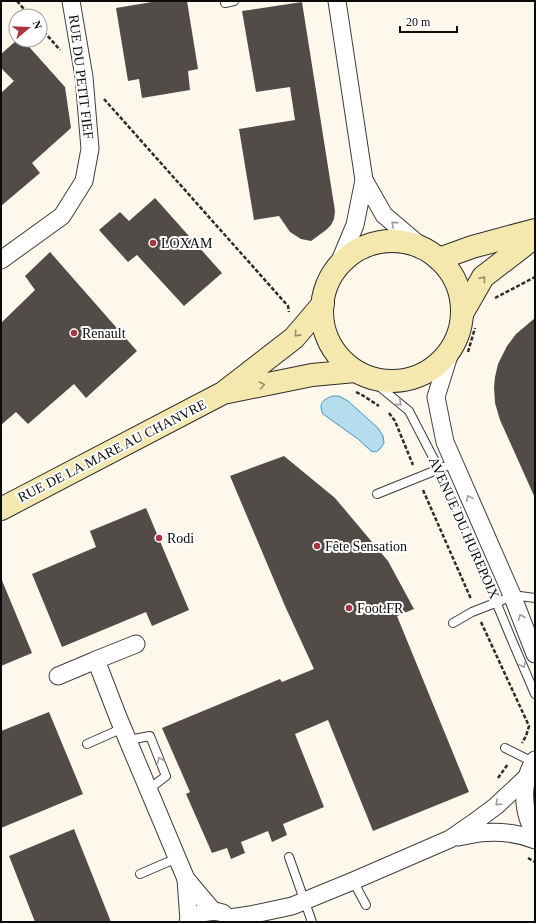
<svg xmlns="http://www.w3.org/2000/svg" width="536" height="923" viewBox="0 0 536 923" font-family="Georgia,serif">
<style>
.water{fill:#b6ddee;stroke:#4695bc}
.building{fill:#524c49}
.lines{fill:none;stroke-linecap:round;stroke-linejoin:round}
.lane-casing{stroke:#3e3e3e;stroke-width:10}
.street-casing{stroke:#3e3e3e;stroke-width:19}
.secondary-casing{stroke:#2d2d2d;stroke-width:24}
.path{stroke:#2d2d2d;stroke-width:2.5;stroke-dasharray:4 2;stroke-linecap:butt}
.lane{stroke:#fff;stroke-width:8}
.street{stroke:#fff;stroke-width:17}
.secondary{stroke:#f5e8ae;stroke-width:22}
.oneway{stroke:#9d9d9d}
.oneway2{stroke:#97906d}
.poi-dot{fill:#a93543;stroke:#fff;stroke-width:1.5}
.labels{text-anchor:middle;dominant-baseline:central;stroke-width:4;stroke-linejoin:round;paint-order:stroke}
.street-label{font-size:14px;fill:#0b0b0b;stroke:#fff}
.poi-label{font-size:14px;fill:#0b0b0b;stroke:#fff;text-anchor:start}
</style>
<rect width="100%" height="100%" fill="#fdf8eb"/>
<path class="water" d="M 332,396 L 339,396 L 348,401 L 378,428 L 383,436 L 384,443 L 380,449 L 376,452 L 371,451 L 358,439 L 323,414 C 318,403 323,400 332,396 Z"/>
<g class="building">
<polygon points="158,1 187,1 198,69 188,71 190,90 142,98 139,79 128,81 116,8"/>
<polygon points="302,2 335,211 334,219 331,225 326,230 311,241 301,239 290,232 279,216 254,220 239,129 295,120 290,87 256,92 242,11"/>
<polygon points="17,40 23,40 65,87 71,128 32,163 40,173 1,206 1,93 14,81 1,68 1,54"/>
<polygon points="155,198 222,273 184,306 137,255 128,262 99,230 120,212 129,221"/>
<polygon points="50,252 137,351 86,398 74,384 28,424 16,412 1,425 1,323 35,290 25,276"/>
<polygon points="535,318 535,498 500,420 495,403 494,387 495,377 498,364 507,346 516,334"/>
<polygon points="284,456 335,498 388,561 414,609 397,616 469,792 373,831 328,720 295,734 324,807 283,824 287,835 272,842 268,831 241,842 245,853 231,859 227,848 212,853 186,794 190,792 162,728 280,679 282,682 314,669 285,606 230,476"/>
<polygon points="146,508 189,610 152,626 146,612 62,647 32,574 96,547 90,531"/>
<polygon points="1,578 32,653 1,666"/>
<polygon points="49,712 83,794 1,828 1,731"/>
<polygon points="74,829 111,922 35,922 9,856"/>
</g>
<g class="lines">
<defs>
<g id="lane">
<polyline points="225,3 234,1"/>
<polyline points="369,378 409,411 439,469 480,563 511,638 535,694"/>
<polyline points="377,494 454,463"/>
<polyline points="453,623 472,612 490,605 497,603 512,595 535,598"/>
<polyline points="128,740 150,736 166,776 149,789"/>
<polyline points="87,744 123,728"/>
<polyline points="505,748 533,762"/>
<polyline points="289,857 312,922"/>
<polyline points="140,874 177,858"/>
<polyline points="353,881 366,905"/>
</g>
<g id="street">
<polyline points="337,1 364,180 355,225 337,268"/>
<polyline points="364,180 384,215 424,249"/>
<polyline points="1,260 62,216 84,181 90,149 84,77 71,1"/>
<polyline points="450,352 436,397 445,442 512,595 535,654"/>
<polyline points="136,644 96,660 118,717 186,879 213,911"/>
<polyline points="58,676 96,660"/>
<path d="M 535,760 C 523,777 522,801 529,821 C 531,825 532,828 535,832"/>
<path d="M 458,837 C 465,836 472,834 479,833 C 498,831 518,833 535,840"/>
<polyline points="186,879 189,921"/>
<polyline points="230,918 250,915 292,906 353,881 450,839 476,821 496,806 527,777"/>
<path d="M 188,922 C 198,913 210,909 223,913"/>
</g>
<g id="secondary">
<circle cx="392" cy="311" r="70"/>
<polyline points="439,259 472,247 535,230"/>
<polyline points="463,312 483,277 535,237"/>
<polyline points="228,392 312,375 355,371"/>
<polyline points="1,509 223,393 294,338 323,304"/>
</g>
</defs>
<use href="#lane" class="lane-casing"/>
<use href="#street" class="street-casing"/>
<use href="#secondary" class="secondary-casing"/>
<g class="path">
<polyline points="17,1 30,16"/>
<polyline points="40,27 60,50"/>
<polyline points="104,99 288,306 289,312"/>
<polyline points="495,298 535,277"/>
<polyline points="468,352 475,328"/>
<polyline points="356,392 362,395 379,406"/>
<polyline points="389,413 395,421 413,465"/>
<polyline points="423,490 471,599"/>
<polyline points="481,622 529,726 526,736 522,743"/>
<polyline points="498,778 508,764"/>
<polyline points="528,858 535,862"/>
</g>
<use href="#lane" class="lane"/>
<use href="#street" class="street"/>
<use href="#secondary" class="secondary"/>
</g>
<defs><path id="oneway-chevron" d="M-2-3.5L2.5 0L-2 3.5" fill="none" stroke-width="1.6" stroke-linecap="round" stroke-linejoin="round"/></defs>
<g class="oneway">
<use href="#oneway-chevron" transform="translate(394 224) rotate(-140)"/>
<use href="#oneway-chevron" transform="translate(399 403) rotate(40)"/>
<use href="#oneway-chevron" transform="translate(469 498) rotate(-114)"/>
<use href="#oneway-chevron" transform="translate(521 617) rotate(-112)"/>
<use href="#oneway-chevron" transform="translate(523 665) rotate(66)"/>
<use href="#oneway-chevron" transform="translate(160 760) rotate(-112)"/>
<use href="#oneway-chevron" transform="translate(498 803) rotate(138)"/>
</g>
<g class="oneway2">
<use href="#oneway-chevron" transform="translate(483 279) rotate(-51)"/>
<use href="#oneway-chevron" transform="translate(297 334) rotate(132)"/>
<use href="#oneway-chevron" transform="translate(262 385) rotate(-11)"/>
</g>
<g class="poi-dot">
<circle cx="153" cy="243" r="4"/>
<circle cx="74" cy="333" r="4"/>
<circle cx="159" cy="538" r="4"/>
<circle cx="317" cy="546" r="4"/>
<circle cx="349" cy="608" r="4"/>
</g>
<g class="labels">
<g class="street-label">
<text transform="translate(81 77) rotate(83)">RUE DU PETIT FIEF</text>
<text transform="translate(112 451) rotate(-27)">RUE DE LA MARE AU CHANVRE</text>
<text transform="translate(464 528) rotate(66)">AVENUE DU HUREPOIX</text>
</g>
<g class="poi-label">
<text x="161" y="243">LOXAM</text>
<text x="82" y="333">Renault</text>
<text x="167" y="538">Rodi</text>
<text x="325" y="546">Fête Sensation</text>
<text x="357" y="608">Foot.FR</text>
</g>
</g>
<rect width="536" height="923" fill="none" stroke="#0b0b0b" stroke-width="4"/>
<g transform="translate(28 28) rotate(71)"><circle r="19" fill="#ffffff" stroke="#9d9d9d"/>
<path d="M0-3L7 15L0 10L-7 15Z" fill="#a93543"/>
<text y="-6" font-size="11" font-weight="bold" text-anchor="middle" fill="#0b0b0b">N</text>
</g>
<path d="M400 26v6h57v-6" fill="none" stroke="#0b0b0b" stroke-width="2"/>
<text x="406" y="26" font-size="12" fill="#0b0b0b" stroke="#ffffff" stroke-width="3" paint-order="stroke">20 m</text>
</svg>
